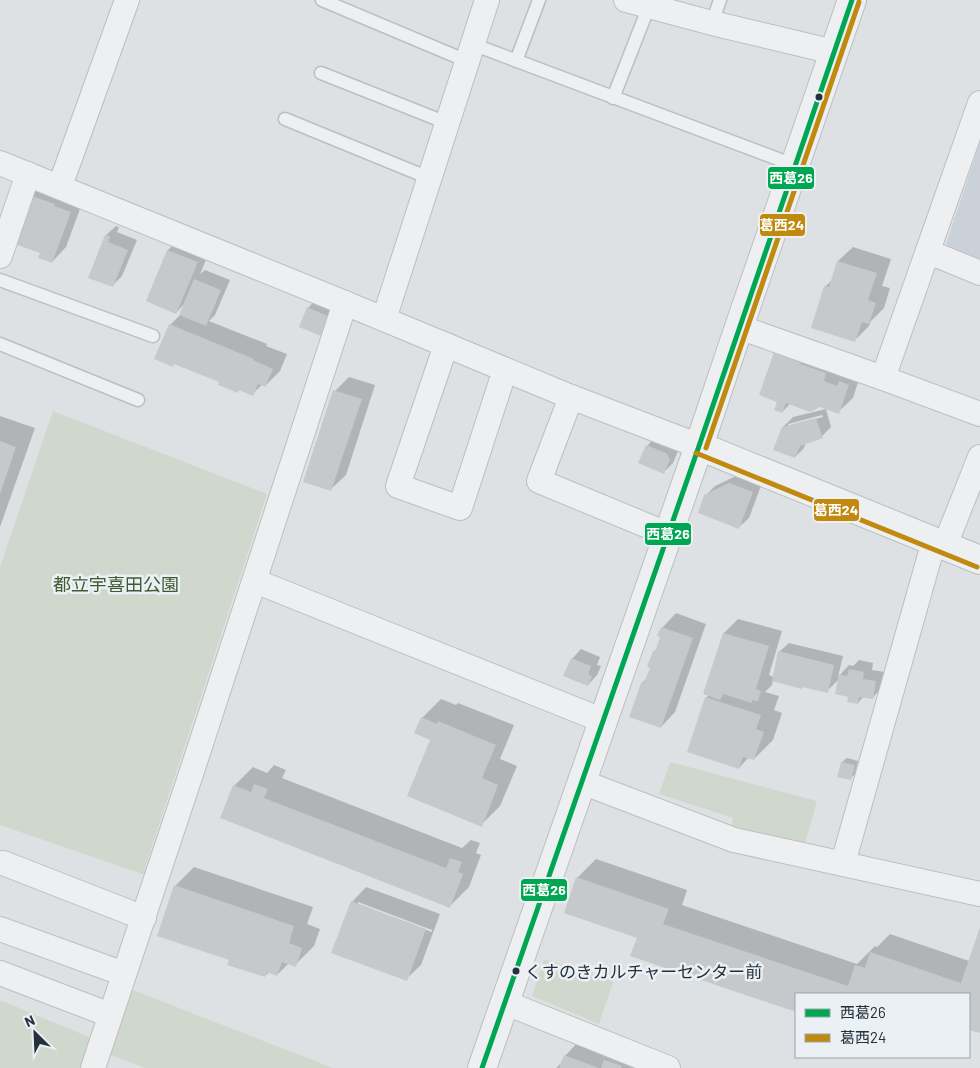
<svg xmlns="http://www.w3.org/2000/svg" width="980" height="1068" viewBox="0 0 980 1068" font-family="Barlow,'Noto Sans JP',sans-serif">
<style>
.built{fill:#cbd1d8}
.green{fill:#d0d8cd}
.shadow{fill:#0003;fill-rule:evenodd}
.building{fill:#c6c9cb}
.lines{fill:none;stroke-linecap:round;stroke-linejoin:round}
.service-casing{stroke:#bcbfc1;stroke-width:15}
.minor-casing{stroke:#bcbfc1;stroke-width:26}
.tertiary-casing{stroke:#bcbfc1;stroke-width:30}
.service{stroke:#edeff1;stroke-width:12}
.minor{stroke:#edeff1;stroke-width:24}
.tertiary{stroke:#edeff1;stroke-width:28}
.bus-1-casing{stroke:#eaf0f4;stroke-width:9}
.bus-2-casing{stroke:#eaf0f4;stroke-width:9}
.bus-1{stroke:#00a651;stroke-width:5}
.bus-2{stroke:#c2890f;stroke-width:5}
.bus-dot{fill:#24313d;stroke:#eaf0f4;stroke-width:2}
.labels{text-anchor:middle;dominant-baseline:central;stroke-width:5;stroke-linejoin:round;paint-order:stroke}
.bus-label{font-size:17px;fill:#24313d;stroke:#eaf0f4;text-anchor:start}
.park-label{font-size:18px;fill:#3e5a31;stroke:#eaf0f4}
.line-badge{stroke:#eaf0f4;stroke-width:2}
.badge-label{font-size:14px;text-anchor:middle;font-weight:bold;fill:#fff}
</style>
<rect width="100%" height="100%" fill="#dee1e3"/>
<polygon class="built" points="980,143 980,261 967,257 946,244"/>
<g class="green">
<polygon points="53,411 267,494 145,868 148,876 0,825 0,567"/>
<polygon points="670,762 817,801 805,844 732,826 733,818 659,794"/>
<polygon points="544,959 614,980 599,1024 532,996"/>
<polygon points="128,988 333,1068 145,1068 105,1053 84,1068 0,1068 0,1000 108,1045"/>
</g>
<g class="shadow">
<polygon points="45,181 84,198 66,247 52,262 42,253 30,196"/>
<polygon points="116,226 119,227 117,232 137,240 122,276 112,286 106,235"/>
<polygon points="183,236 211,248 200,274 205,270 230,280 215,315 209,321 267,344 266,346 287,354 280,371 265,386 262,385 252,394 240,389 238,391 221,381 170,325 181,314 185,303 176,313 147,301 168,250"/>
<polygon points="853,247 891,259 882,286 890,288 884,308 871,321 869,326 855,340 825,287 832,280 838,261"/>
<polygon points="317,298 338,307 331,325 321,335 308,308"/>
<polygon points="776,350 862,370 853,398 838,412 820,406 790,404 782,412 779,401"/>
<polygon points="349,377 375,385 346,475 331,489 335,391"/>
<path d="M 826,409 L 831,427 L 822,436 L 806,442 L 804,448 L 795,457 L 783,427 L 793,417 ZM 822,415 L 823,417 L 788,426 L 788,424 Z"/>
<polygon points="0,416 35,428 0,527"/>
<polygon points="656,436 679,449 673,463 664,472 647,446"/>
<polygon points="740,474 762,483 749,518 739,527 705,496 715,486"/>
<polygon points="676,613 706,624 675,712 661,727 642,683 647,678 651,667 654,652 657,648 661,636 662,628"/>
<polygon points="738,619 782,631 769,675 774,677 779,652 789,643 843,656 838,677 849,665 853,666 859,660 873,663 872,670 885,672 882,688 872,698 864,696 858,703 849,696 839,679 827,691 773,680 772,685 765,692 779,696 774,710 782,713 773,740 754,759 749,757 739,768 706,698 709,695 724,633"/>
<polygon points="581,649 600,657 597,665 601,666 597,675 588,685 572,659"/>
<polygon points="441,699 456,705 458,703 514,725 500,759 517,766 500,806 481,825 422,718"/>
<polygon points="847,758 858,761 855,774 850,779 842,762"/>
<polygon points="274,765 286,770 282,778 462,848 471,840 480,843 476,853 481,855 469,887 450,906 234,786 253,767 267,773"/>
<polygon points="596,859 687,890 682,905 857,964 875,946 877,947 890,934 969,961 980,929 980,1032 969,1028 969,994 796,994 796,1011 632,956 638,937 577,878"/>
<polygon points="194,867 313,907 307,924 320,929 314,946 295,965 289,963 277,975 269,972 265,976 230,959 175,886"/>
<path d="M 366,887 L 440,914 L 421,965 L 406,979 L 352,902 ZM 358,902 L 432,930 L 432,932 L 358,905 Z"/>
<polygon points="579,1041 641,1068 556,1068 562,1062 565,1056"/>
</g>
<g class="building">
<polygon points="29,195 55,204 54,206 71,212 52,263 38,258 40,253 12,243"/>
<polygon points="105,235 110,236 108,242 128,250 113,287 88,278"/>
<polygon points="167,250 198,262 176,314 146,301"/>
<polygon points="837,261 877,273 868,300 876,303 869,324 862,322 855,342 811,328 824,286 829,287"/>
<polygon points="194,279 221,290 206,326 179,315"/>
<polygon points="307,307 330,317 321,336 299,327"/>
<polygon points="169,324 254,359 253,360 273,369 265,387 258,384 253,396 239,390 238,393 218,385 219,382 174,364 173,367 154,359"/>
<polygon points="775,349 793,356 792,359 794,360 795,358 802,360 800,364 826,373 824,381 837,386 839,381 849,385 839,414 820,407 810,412 786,403 782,413 774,410 777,402 759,395"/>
<polygon points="333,390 362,399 331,491 303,482"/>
<polygon points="816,418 823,438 800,446 795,458 773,450 782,427"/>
<polygon points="0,441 16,447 0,494"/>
<polygon points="646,445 666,453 670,459 664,474 638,463"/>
<polygon points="729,483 753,492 739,529 698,513 704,495"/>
<polygon points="661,627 693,638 661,728 629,717 641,683 644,683 650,668 647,667 653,651 655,652 660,637 657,636"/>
<polygon points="723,633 769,646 756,689 761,691 758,701 752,700 752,703 723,694 720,700 703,694"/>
<polygon points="778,651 834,665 828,693 802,687 802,689 772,681"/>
<polygon points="571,658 591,666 588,674 592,676 588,686 563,676"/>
<polygon points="849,669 864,672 863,679 876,681 873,699 859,697 858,704 847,702 848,697 835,694 839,674 847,676"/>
<polygon points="705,697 761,715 756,729 764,732 754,760 743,757 739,769 687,752"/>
<polygon points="421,717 437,724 438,721 496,745 482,778 498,785 482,827 407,796 430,740 414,733"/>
<polygon points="841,762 855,765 851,780 837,777"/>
<polygon points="254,784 268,789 264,798 446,868 450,858 462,862 458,872 463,874 450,908 220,818 233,785 251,792"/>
<polygon points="576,877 669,909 663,924 848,986 855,965 865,968 870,952 961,983 980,927 980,1033 969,1030 969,994 796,994 796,1012 630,956 637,938 564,913"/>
<polygon points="174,885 294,926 289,943 302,948 296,967 282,962 277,976 267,972 265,977 227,965 229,960 157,936"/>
<polygon points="351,901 426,929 407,981 331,953"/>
<polygon points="564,1055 599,1068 559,1068"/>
<polygon points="604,1060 622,1066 621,1068 601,1068"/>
</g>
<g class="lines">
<defs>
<g id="service">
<polyline points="322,0 467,61"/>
<polyline points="712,23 720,0"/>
<polyline points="472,44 794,165"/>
<polyline points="516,61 539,0"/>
<polyline points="321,73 447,123"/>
<polyline points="613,98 649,6"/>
<polyline points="285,119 429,178"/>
<polyline points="0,280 153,336"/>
<polyline points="0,344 138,400"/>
</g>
<g id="minor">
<polyline points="626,0 712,23 834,52"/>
<polyline points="0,163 345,303 571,397 699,446"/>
<polyline points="60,186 127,0"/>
<polyline points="929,252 980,273"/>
<polyline points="0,256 28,174"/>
<polyline points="384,319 487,0"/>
<polyline points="739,327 883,378 980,414"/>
<polyline points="446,345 398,486 460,508 505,370"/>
<polyline points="883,378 980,103"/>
<polyline points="571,397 539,481 655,529"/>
<polyline points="945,545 980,457"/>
<polyline points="255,581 604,721"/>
<polyline points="582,782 734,840 980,894"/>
<polyline points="3,863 144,918"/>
<polyline points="843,863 934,541"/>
<polyline points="0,929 124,974"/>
<polyline points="0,973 110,1015"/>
<polyline points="506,1003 668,1068"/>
<polyline points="93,1068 191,774 345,303"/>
</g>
<g id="tertiary">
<polyline points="699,446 980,560"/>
<polyline points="482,1068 699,446 739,327 852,0"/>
</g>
</defs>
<use href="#service" class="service-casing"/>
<use href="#minor" class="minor-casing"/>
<use href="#tertiary" class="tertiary-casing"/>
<use href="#service" class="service"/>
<use href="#minor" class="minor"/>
<use href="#tertiary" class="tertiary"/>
<defs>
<polyline id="bus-1" points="482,1068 699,446 852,0"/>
<g id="bus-2">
<polyline points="706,448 859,2"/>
<polyline points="696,453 977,567"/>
</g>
</defs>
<use href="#bus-1" class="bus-1-casing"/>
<use href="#bus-2" class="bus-2-casing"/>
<use href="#bus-1" class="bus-1"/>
<use href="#bus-2" class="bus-2"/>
</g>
<g class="bus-dot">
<circle cx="819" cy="97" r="4.5"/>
<circle cx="516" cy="971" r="4.5"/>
</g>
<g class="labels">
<g class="bus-label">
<text x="525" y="971">くすのきカルチャーセンター前</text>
</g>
<g class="park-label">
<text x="116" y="584">都立宇喜田公園</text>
</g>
</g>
<g class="line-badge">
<rect x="767" y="166" width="48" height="24" rx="5" fill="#00a651"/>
<rect x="759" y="213" width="47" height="24" rx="5" fill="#c2890f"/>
<rect x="813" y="498" width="47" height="24" rx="5" fill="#c2890f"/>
<rect x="644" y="522" width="48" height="24" rx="5" fill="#00a651"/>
<rect x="520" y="878" width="48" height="24" rx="5" fill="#00a651"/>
</g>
<g class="badge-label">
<text x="791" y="183">西葛26</text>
<text x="782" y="230">葛西24</text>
<text x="836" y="515">葛西24</text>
<text x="668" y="539">西葛26</text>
<text x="544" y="895">西葛26</text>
</g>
<rect x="795" y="993" width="175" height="65" fill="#eaf0f4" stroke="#9ba4ab"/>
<rect x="805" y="1009" width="25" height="8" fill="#00a651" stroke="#9ba4ab"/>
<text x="840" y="1018" font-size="15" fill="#24313d">西葛26</text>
<rect x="805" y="1034" width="25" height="8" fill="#c2890f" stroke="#9ba4ab"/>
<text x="840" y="1043" font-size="15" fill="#24313d">葛西24</text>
<g transform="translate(35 1033) rotate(336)" stroke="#eaf0f4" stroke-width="4" paint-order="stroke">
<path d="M0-4L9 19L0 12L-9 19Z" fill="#24313d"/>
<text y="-8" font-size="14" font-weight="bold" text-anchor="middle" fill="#24313d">N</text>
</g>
</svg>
